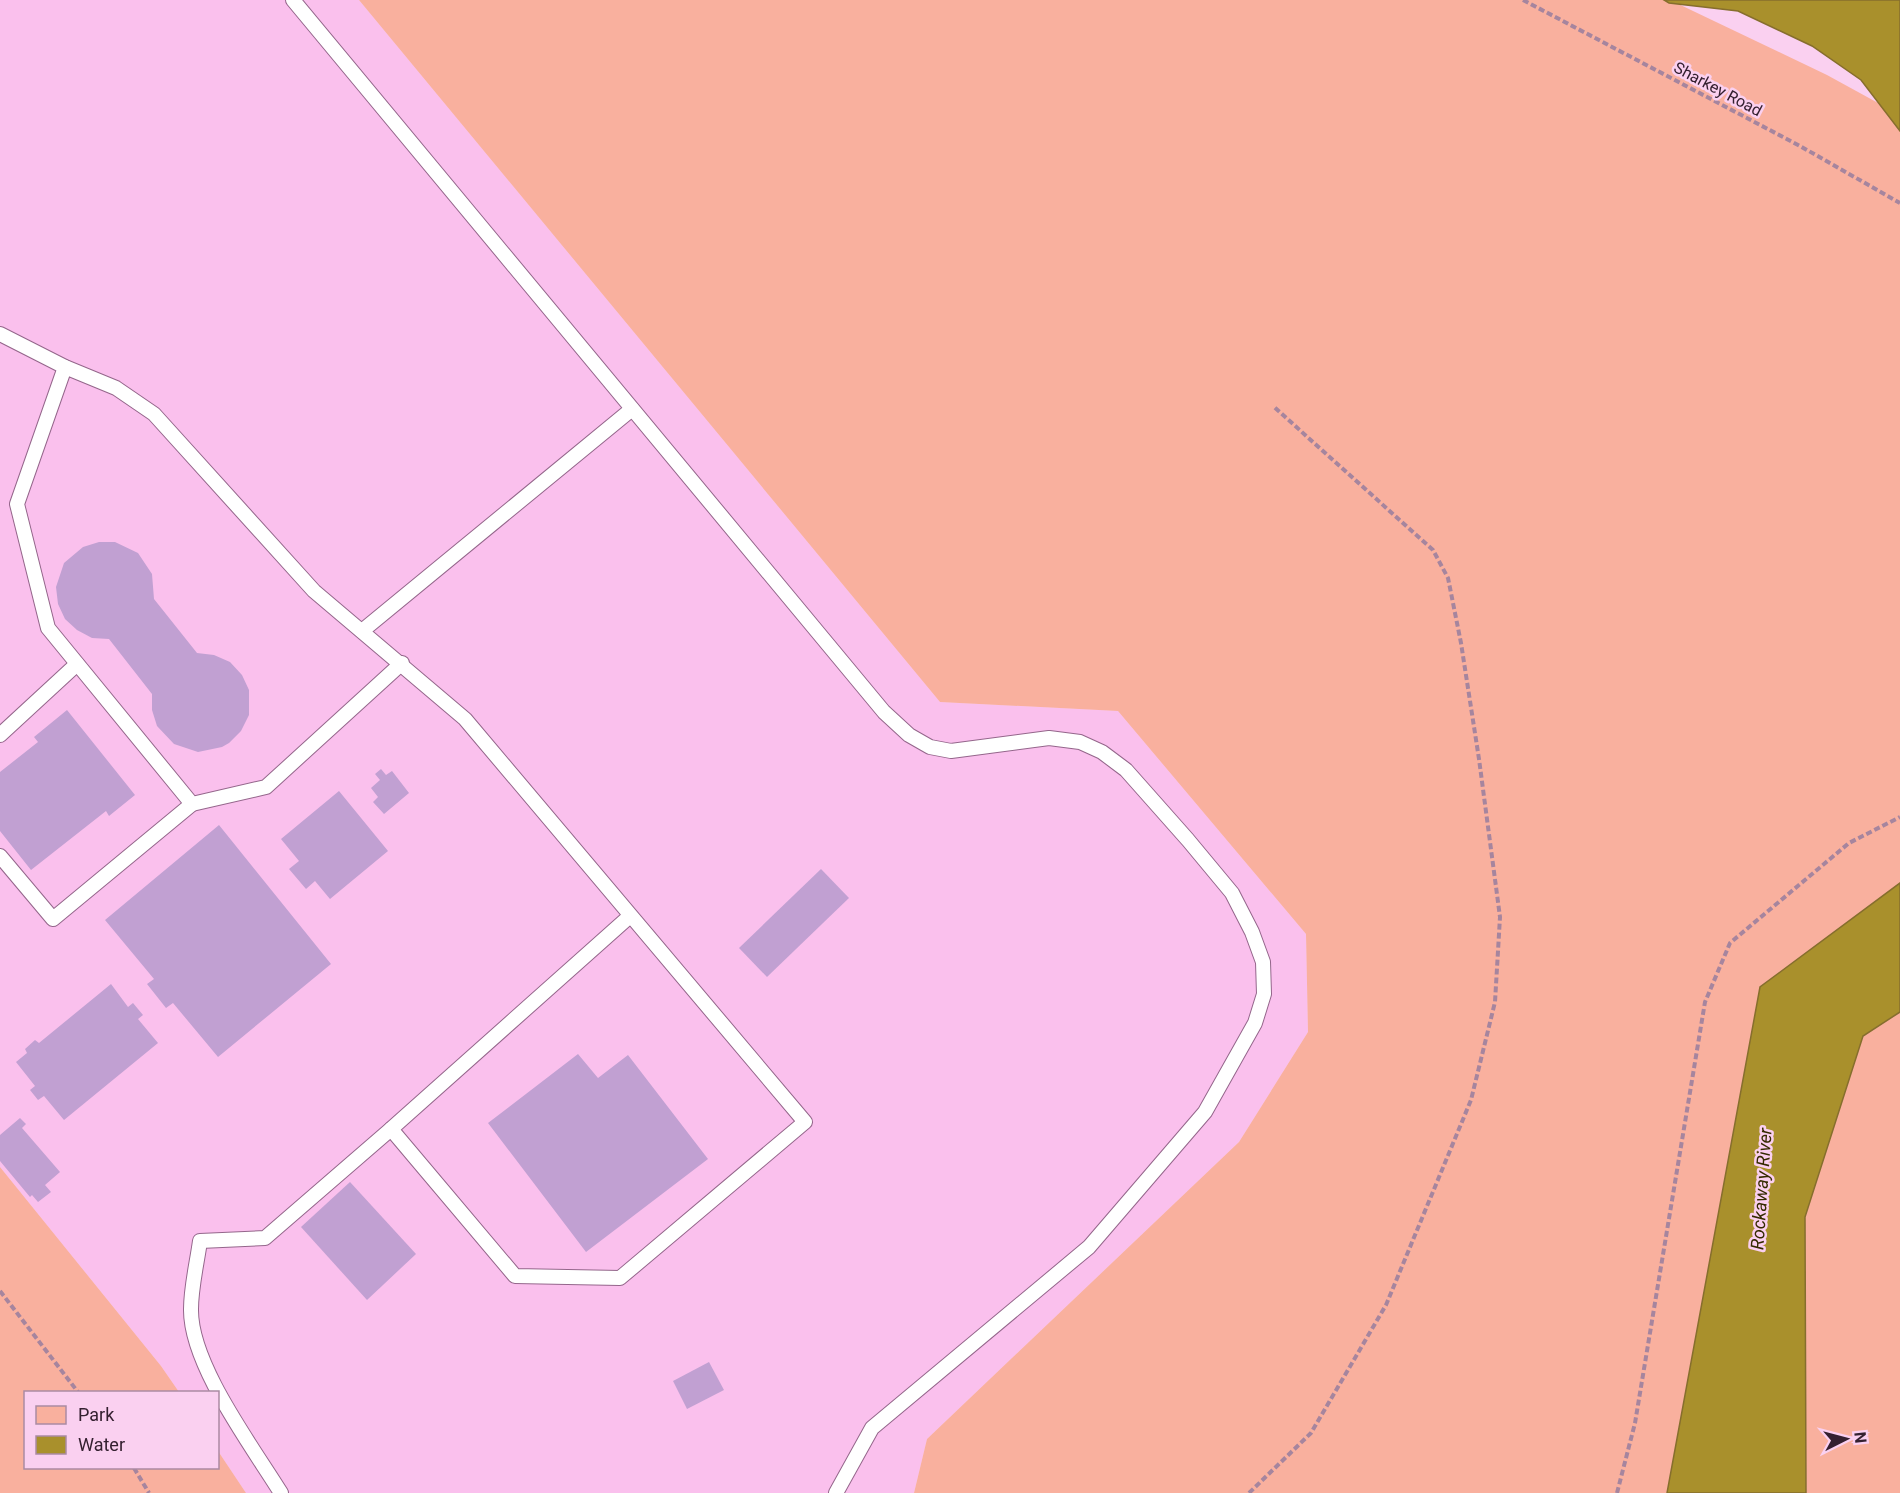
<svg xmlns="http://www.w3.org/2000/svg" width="1900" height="1493" viewBox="0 0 1900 1493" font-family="Roboto,sans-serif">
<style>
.built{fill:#fac0ed}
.green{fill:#f9b09e}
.water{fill:#a9902c;stroke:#866e2d;stroke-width:1.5}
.building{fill:#c1a0d2}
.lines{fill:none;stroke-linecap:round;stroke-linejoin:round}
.lane-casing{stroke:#94668b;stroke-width:16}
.path{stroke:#a6859e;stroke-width:4;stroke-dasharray:6 3;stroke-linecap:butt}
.lane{stroke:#fff;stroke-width:14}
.labels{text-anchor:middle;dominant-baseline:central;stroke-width:5;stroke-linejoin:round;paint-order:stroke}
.street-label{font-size:16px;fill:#342030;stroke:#fad0f0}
.water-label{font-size:18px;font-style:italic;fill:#342a00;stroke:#fad0f0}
</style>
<rect width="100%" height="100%" fill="#fad0f0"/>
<polygon class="built" points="0,0 359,0 940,702 1118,711 1306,934 1308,1032 1239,1142 927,1439 914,1493 246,1493 218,1451 218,1392 179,1392 161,1366 0,1167"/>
<g class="green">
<polygon points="359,0 1670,0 1827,75 1900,115 1900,883 1760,987 1667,1493 914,1493 927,1439 1239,1142 1308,1032 1306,934 1118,711 940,702"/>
<polygon points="1900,1012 1900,1493 1806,1493 1805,1217 1863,1036"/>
<polygon points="0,1167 161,1366 179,1392 26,1392 26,1468 218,1468 218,1451 246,1493 0,1493"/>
</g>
<g class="water">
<polygon points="1664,0 1900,0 1900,131 1861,80 1812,46 1738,11 1669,3"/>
<polygon points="1900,883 1900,1012 1863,1036 1805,1217 1806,1493 1667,1493 1760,987"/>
</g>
<g class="building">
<polygon points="99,542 115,542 138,553 152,574 154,599 197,653 214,655 230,662 242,675 249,690 249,715 241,731 229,743 222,747 198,752 174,744 157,726 152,710 152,694 109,639 92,638 77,630 65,619 58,604 56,587 64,563 83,547"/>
<polygon points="67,710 135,795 109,816 106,811 31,870 0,831 0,772 38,742 34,737"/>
<polygon points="381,769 386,775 392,771 409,793 384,814 373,802 378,797 371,788 380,780 375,774"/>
<polygon points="339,791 388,851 330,899 315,881 306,889 289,869 299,861 281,839"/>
<polygon points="219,825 331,964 218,1057 173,1003 166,1008 147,984 154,979 105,920"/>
<polygon points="821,869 849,898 767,977 739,948"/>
<polygon points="111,984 128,1007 133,1003 143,1015 138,1019 158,1043 64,1120 44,1096 38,1100 30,1090 35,1086 16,1062 27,1053 25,1049 35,1040 39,1043"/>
<polygon points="578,1054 598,1078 628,1055 708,1159 586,1252 488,1123"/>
<polygon points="20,1118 26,1124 22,1128 60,1172 45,1185 51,1192 38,1202 32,1195 30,1197 0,1161 0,1135"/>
<polygon points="350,1182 416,1254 367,1300 301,1227"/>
<polygon points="709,1362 724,1390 687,1409 673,1381"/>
</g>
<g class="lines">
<defs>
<g id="lane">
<polyline points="293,0 884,712 909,735 930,747 951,751 1049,738 1080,742 1102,752 1126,770 1188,840 1232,893 1252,932 1263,962 1264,994 1255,1023 1205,1112 1089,1247 872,1428 836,1493"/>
<polyline points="0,334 65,367 116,388 154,414 314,591 465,719 805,1122 620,1278 515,1276 391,1129 630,916"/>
<polyline points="65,367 17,504 48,628 192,804 266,787 402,663"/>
<polyline points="362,631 632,409"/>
<polyline points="0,735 77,664"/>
<polyline points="0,856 53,919 192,804"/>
<path d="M 281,1493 C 252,1446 190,1364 191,1309 C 191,1287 197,1263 200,1241 L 265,1238 L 391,1129"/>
</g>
</defs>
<use href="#lane" class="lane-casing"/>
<g class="path">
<polyline points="1523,0 1800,146 1900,203"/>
<polyline points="0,1291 78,1392"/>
<polyline points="134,1468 149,1493"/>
<polyline points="1249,1493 1311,1433 1386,1305 1471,1100 1495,1002 1500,917 1479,759 1461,643 1448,578 1433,550 1273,406"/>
<polyline points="1617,1493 1635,1423 1705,1002 1730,943 1849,843 1900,817"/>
</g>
<use href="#lane" class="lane"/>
</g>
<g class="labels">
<g class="street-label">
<text transform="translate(1718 89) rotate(28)">Sharkey Road</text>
</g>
<g class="water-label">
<text transform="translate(1761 1189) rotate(-86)">Rockaway River</text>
</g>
</g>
<rect x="24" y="1391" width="195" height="78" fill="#fad0f0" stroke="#ab8aa3" stroke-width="1.5"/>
<rect x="36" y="1406" width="30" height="18" fill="#f9b09e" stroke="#ab8aa3" stroke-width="1.5"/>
<text x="78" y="1421" font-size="18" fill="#342030">Park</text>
<rect x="36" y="1436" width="30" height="18" fill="#a9902c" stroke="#ab8aa3" stroke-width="1.5"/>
<text x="78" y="1451" font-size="18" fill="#342030">Water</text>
<g transform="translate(1846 1439) rotate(84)" stroke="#fad0f0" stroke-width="4.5" paint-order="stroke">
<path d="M0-4.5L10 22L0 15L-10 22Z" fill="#342030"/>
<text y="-9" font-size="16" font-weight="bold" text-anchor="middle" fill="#342030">N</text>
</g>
</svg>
